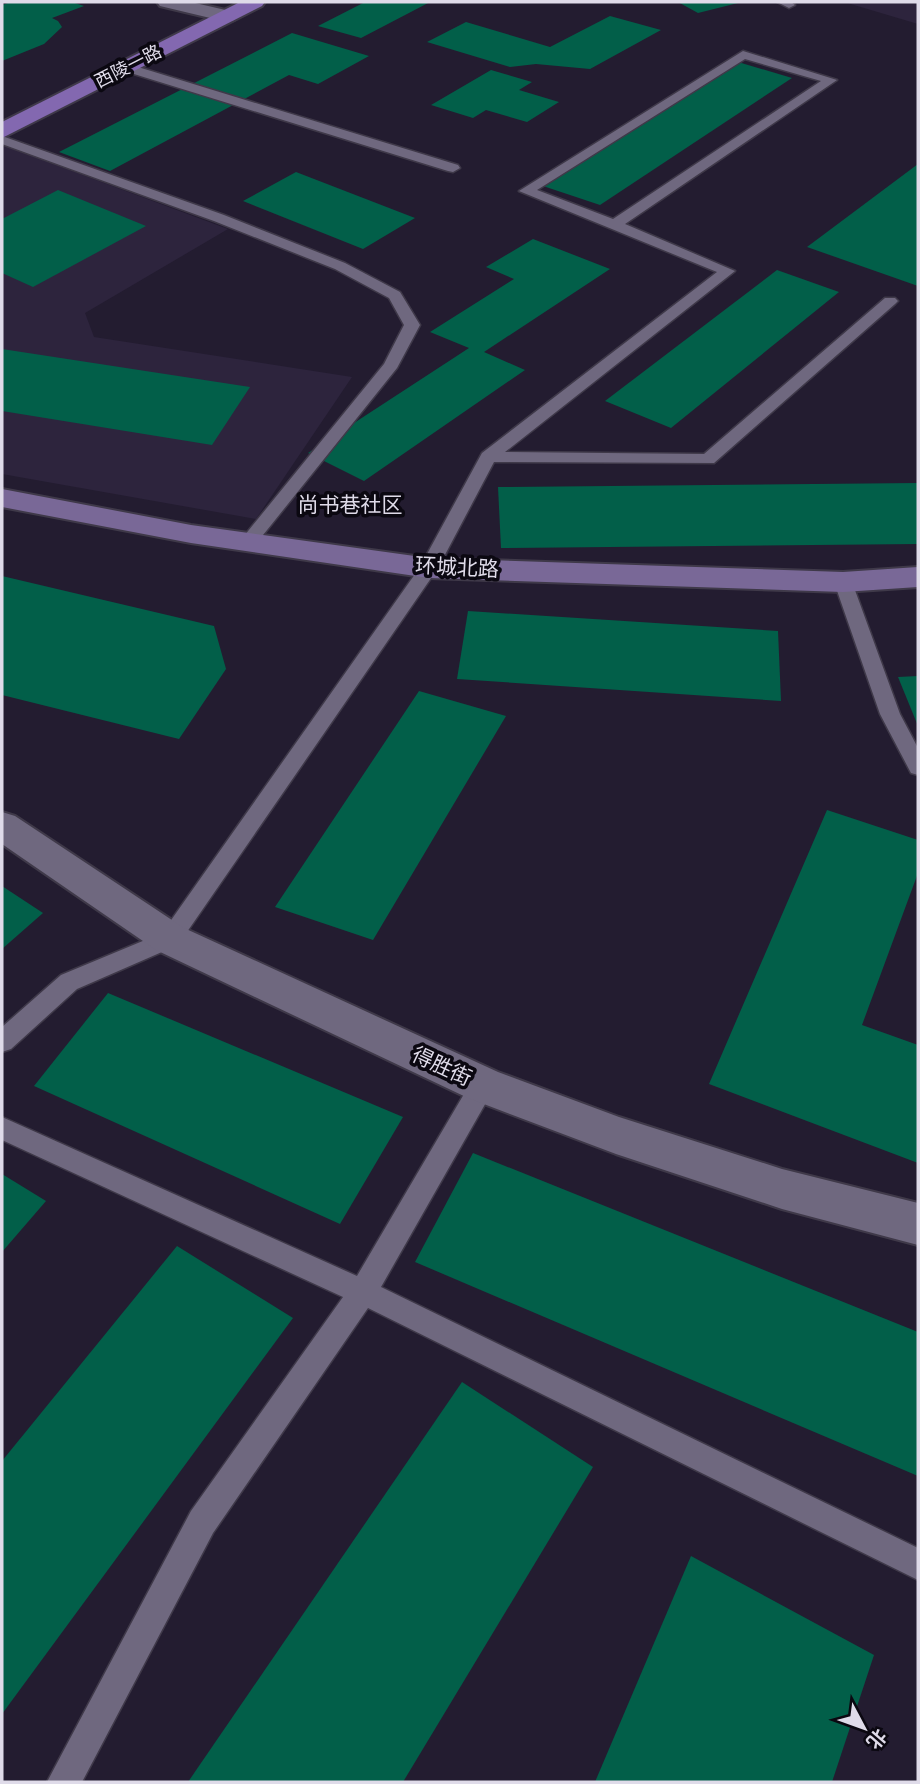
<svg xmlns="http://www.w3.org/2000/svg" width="920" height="1784" viewBox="0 0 920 1784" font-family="Lora,'Noto Sans SC',serif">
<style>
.built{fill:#2d243d}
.building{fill:#025f49}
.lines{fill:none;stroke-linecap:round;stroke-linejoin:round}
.service-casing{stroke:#3f3949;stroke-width:3}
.minor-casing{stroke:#3f3949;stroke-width:4}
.secondary-casing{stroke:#3f3949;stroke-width:4}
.primary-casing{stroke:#3f3949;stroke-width:4}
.service{fill:#6f687f;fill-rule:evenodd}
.minor{fill:#6f687f;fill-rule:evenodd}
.secondary{fill:#796897;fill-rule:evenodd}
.primary{fill:#8368b0;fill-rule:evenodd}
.labels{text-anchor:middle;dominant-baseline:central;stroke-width:7;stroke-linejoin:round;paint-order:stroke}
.far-street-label{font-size:18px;fill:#dfdbe9;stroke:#0b0811}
.far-quarter-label{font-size:21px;fill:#dfdbe9;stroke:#0b0811}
.street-label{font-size:21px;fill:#dfdbe9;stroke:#0b0811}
</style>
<rect width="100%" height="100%" fill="#231c30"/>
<g class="built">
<polygon points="844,2 918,2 918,24"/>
<polygon points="5,146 228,229 85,313 94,337 352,377 256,519 2,474 2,147"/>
</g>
<g class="building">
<polygon points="11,2 72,2 84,6 52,18 58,21 62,27 44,44 2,61 2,5"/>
<polygon points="365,2 430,2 361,38 318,26"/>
<polygon points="678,2 737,2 738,3 698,13"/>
<polygon points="610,16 661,30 590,69 536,64 510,67 427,42 466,22 550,47"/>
<polygon points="292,33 369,56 318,84 289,75 110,171 59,152"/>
<polygon points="738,62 792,78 600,205 543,186"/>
<polygon points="491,70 532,82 519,90 559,102 527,122 486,110 473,118 431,105"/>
<polygon points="918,164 918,286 807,247"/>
<polygon points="296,172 415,218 363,249 243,201"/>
<polygon points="58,190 146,226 33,287 2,273 2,219"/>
<polygon points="533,239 610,269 484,352 525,370 364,481 308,453 469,348 430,332 514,279 486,267"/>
<polygon points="777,270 839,292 671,428 605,401"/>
<polygon points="2,349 250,387 212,445 2,411"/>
<polygon points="918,483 918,544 501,548 498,487"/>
<polygon points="2,576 214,626 226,669 179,739 2,695"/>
<polygon points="468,611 778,631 781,701 457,679"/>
<polygon points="918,676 918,726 898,677"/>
<polygon points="419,691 506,716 373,940 275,907"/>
<polygon points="827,810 918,840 918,873 862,1025 918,1045 918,1163 709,1084"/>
<polygon points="2,886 43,913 2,949"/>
<polygon points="108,993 403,1117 340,1224 34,1086"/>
<polygon points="473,1153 918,1332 918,1476 415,1262"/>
<polygon points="2,1174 46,1201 2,1252"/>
<polygon points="177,1246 293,1318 2,1714 2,1461"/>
<polygon points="462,1382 593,1467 403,1782 188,1782"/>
<polygon points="691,1556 874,1655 832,1782 595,1782"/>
</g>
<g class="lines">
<defs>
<g id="service">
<polygon points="777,2 791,2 795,5 789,8"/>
<path d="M 743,51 L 837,80 L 625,224 L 735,271 L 505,452 L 704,454 L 885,298 L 895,298 L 898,301 L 895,304 L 714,463 L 494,462 L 438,568 L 178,945 L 77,989 L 11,1049 L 2,1052 L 2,1027 L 61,975 L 162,933 L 420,567 L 482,453 L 717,272 L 519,191 ZM 745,59 L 821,81 L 613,219 L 537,190 Z"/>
<polygon points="125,63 458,165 460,168 453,172 448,171 121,70 121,64"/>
<polygon points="2,136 224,215 345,263 400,292 420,325 397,368 255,545 249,547 240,541 384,364 404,325 389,298 335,269 214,221 2,144"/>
<polygon points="843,576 852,582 900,714 918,748 918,775 911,773 880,714 834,582"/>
<polygon points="483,1074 492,1077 496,1085 381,1287 918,1548 918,1580 368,1308 213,1533 82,1782 47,1782 191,1511 343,1297 2,1140 2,1117 357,1276 474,1077"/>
</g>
<g id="minor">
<polygon points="157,2 191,2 234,12 237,16 234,20 227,22 160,6"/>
<polygon points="2,812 15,816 184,928 498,1072 619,1117 782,1169 918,1203 918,1245 782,1209 616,1154 468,1098 156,950 2,844"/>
</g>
<polygon id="secondary" points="2,489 191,525 429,558 843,572 918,567 918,587 843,592 429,578 191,543 2,507"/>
<polygon id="primary" points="240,2 265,2 262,6 2,138 2,122"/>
</defs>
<use href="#service" class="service-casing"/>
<use href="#minor" class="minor-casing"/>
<use href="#secondary" class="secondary-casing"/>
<use href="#primary" class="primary-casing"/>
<use href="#service" class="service"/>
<use href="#minor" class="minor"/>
<use href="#secondary" class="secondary"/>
<use href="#primary" class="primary"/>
</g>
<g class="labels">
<g class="far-street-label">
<text transform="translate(128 66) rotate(-27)">西陵一路</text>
</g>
<g class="far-quarter-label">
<text x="350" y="504">尚书巷社区</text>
</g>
<g class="street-label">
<text transform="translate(457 567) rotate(3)">环城北路</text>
<text transform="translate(442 1066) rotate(25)">得胜街</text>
</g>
</g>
<rect width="920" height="1784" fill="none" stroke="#dfdbe9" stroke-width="7"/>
<g transform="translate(864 1728) rotate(131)" stroke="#0b0811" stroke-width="5" paint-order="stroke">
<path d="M0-5L12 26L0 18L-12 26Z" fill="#dfdbe9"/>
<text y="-10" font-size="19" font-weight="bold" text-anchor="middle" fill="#dfdbe9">北</text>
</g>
</svg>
